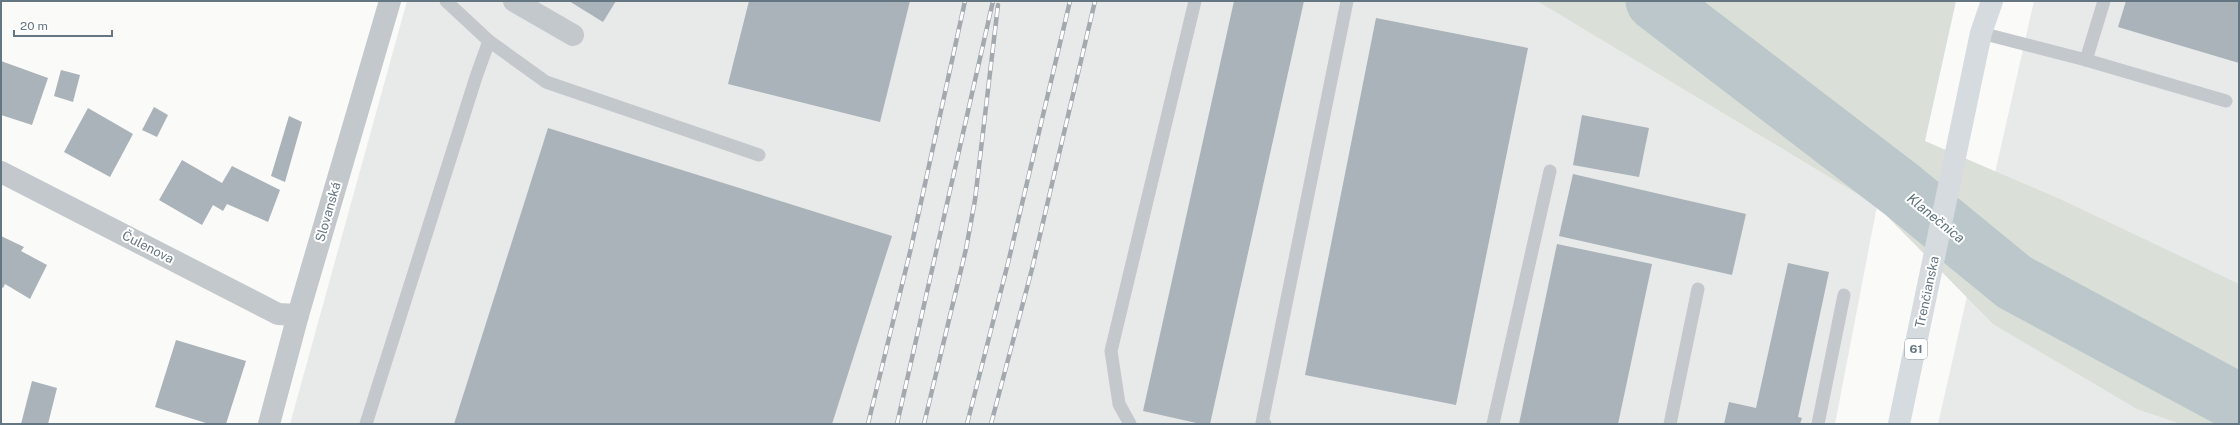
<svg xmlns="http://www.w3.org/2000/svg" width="2240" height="425" viewBox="0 0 2240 425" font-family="'Public Sans',sans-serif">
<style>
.built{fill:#e8e9e9}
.green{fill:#dadfd7}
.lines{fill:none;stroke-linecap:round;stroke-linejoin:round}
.river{stroke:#bbc7cb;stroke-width:59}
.building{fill:#aab3b9}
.lane{stroke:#c3c8cc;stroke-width:13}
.street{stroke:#c3c8cc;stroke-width:22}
.primary{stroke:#d6dbdf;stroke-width:22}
.rail-casing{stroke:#a2aab0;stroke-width:4.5}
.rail{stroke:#fff;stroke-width:3;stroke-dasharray:9;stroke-linecap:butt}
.labels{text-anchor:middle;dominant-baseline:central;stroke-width:4;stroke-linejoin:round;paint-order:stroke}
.shield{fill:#fff;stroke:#939fa8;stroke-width:1}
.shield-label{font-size:12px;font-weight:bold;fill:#657683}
.street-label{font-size:13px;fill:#657683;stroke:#fff}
.water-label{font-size:14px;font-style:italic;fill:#60757c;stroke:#fff}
</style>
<rect width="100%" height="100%" fill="#fafaf8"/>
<g class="built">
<polygon points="407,1 1537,1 1877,206 1835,424 290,424"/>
<polygon points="2034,1 2239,1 2239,424 1938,424"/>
</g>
<polygon class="green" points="1537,1 1956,1 1925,141 2062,200 2239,284 2239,424 2181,424 2137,409 1993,324 1877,206"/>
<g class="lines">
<polyline class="river" points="1655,1 1903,191 2014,282 2235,401 2239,401"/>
</g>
<g class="building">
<polygon points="569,1 616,1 603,22"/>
<polygon points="749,1 910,1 880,122 728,84"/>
<polygon points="1234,1 1304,1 1210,424 1201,424 1143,411"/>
<polygon points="2126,1 2239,1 2239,63 2118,27"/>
<polygon points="1376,18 1528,48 1456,405 1305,375"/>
<polygon points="1,61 48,78 32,125 1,115"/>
<polygon points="61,70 80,75 73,102 54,96"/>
<polygon points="154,107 168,115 157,137 142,130"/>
<polygon points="88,108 133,134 110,177 64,152"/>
<polygon points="1582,115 1649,128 1639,177 1573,165"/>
<polygon points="289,116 302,122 285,182 271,176"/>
<polygon points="548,128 892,236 832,424 454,424"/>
<polygon points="182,160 222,183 232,166 280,190 268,222 227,204 223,211 213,205 202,225 159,200"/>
<polygon points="1573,174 1746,214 1732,275 1559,236"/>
<polygon points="1,236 24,247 21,251 47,265 30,299 5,284 3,288 1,287"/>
<polygon points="1557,244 1652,264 1618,424 1519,424"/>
<polygon points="1788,263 1829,272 1798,417 1802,418 1800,424 1724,424 1729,402 1756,408"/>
<polygon points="176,340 246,361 226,424 209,424 155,407"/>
<polygon points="32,381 57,388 48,424 21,424"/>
</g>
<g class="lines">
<g class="lane">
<polyline points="1981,33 2086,60 2226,101"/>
<polyline points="489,41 546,82 759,155"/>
<polyline points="2086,60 2104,1"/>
<polyline points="366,424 476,77 489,41 446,1"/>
<polyline points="1130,424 1119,404 1111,351 1195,1"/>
<polyline points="1265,424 1262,423 1347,1"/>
<polyline points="1493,424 1550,171"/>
<polyline points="1670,424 1698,289"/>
<polyline points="1818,424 1844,295"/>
</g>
<g class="street">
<polyline points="514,1 573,35"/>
<polyline points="1,172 278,314 298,315"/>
<polyline points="269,424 298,315 390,1"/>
</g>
<polyline class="primary" points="1899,424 1981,33 1992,1"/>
<defs>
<g id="rail">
<polyline points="868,424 911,248 965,1"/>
<polyline points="897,424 993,1"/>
<polyline points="924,424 966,249 975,200 998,5"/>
<polyline points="967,424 1008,263 1070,1"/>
<polyline points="991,424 1032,269 1095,1"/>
</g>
</defs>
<use href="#rail" class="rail-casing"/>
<use href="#rail" class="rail"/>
</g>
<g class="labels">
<rect class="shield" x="1905" y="339" width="22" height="20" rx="3"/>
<g class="shield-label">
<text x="1916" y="349">61</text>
</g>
<g class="street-label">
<text transform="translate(328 212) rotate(-74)">Slovanská</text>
<text transform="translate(148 247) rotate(27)">Čulenova</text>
<text transform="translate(1927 292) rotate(-78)">Trenčianska</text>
</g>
<g class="water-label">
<text transform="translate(1936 218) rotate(39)">Klanečnica</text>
</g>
</g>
<rect width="2240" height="425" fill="none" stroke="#657683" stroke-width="4"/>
<path d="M14 30v6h98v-6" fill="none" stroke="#657683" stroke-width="2"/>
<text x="20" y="30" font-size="12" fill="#657683" stroke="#ffffff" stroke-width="3" paint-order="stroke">20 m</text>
</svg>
